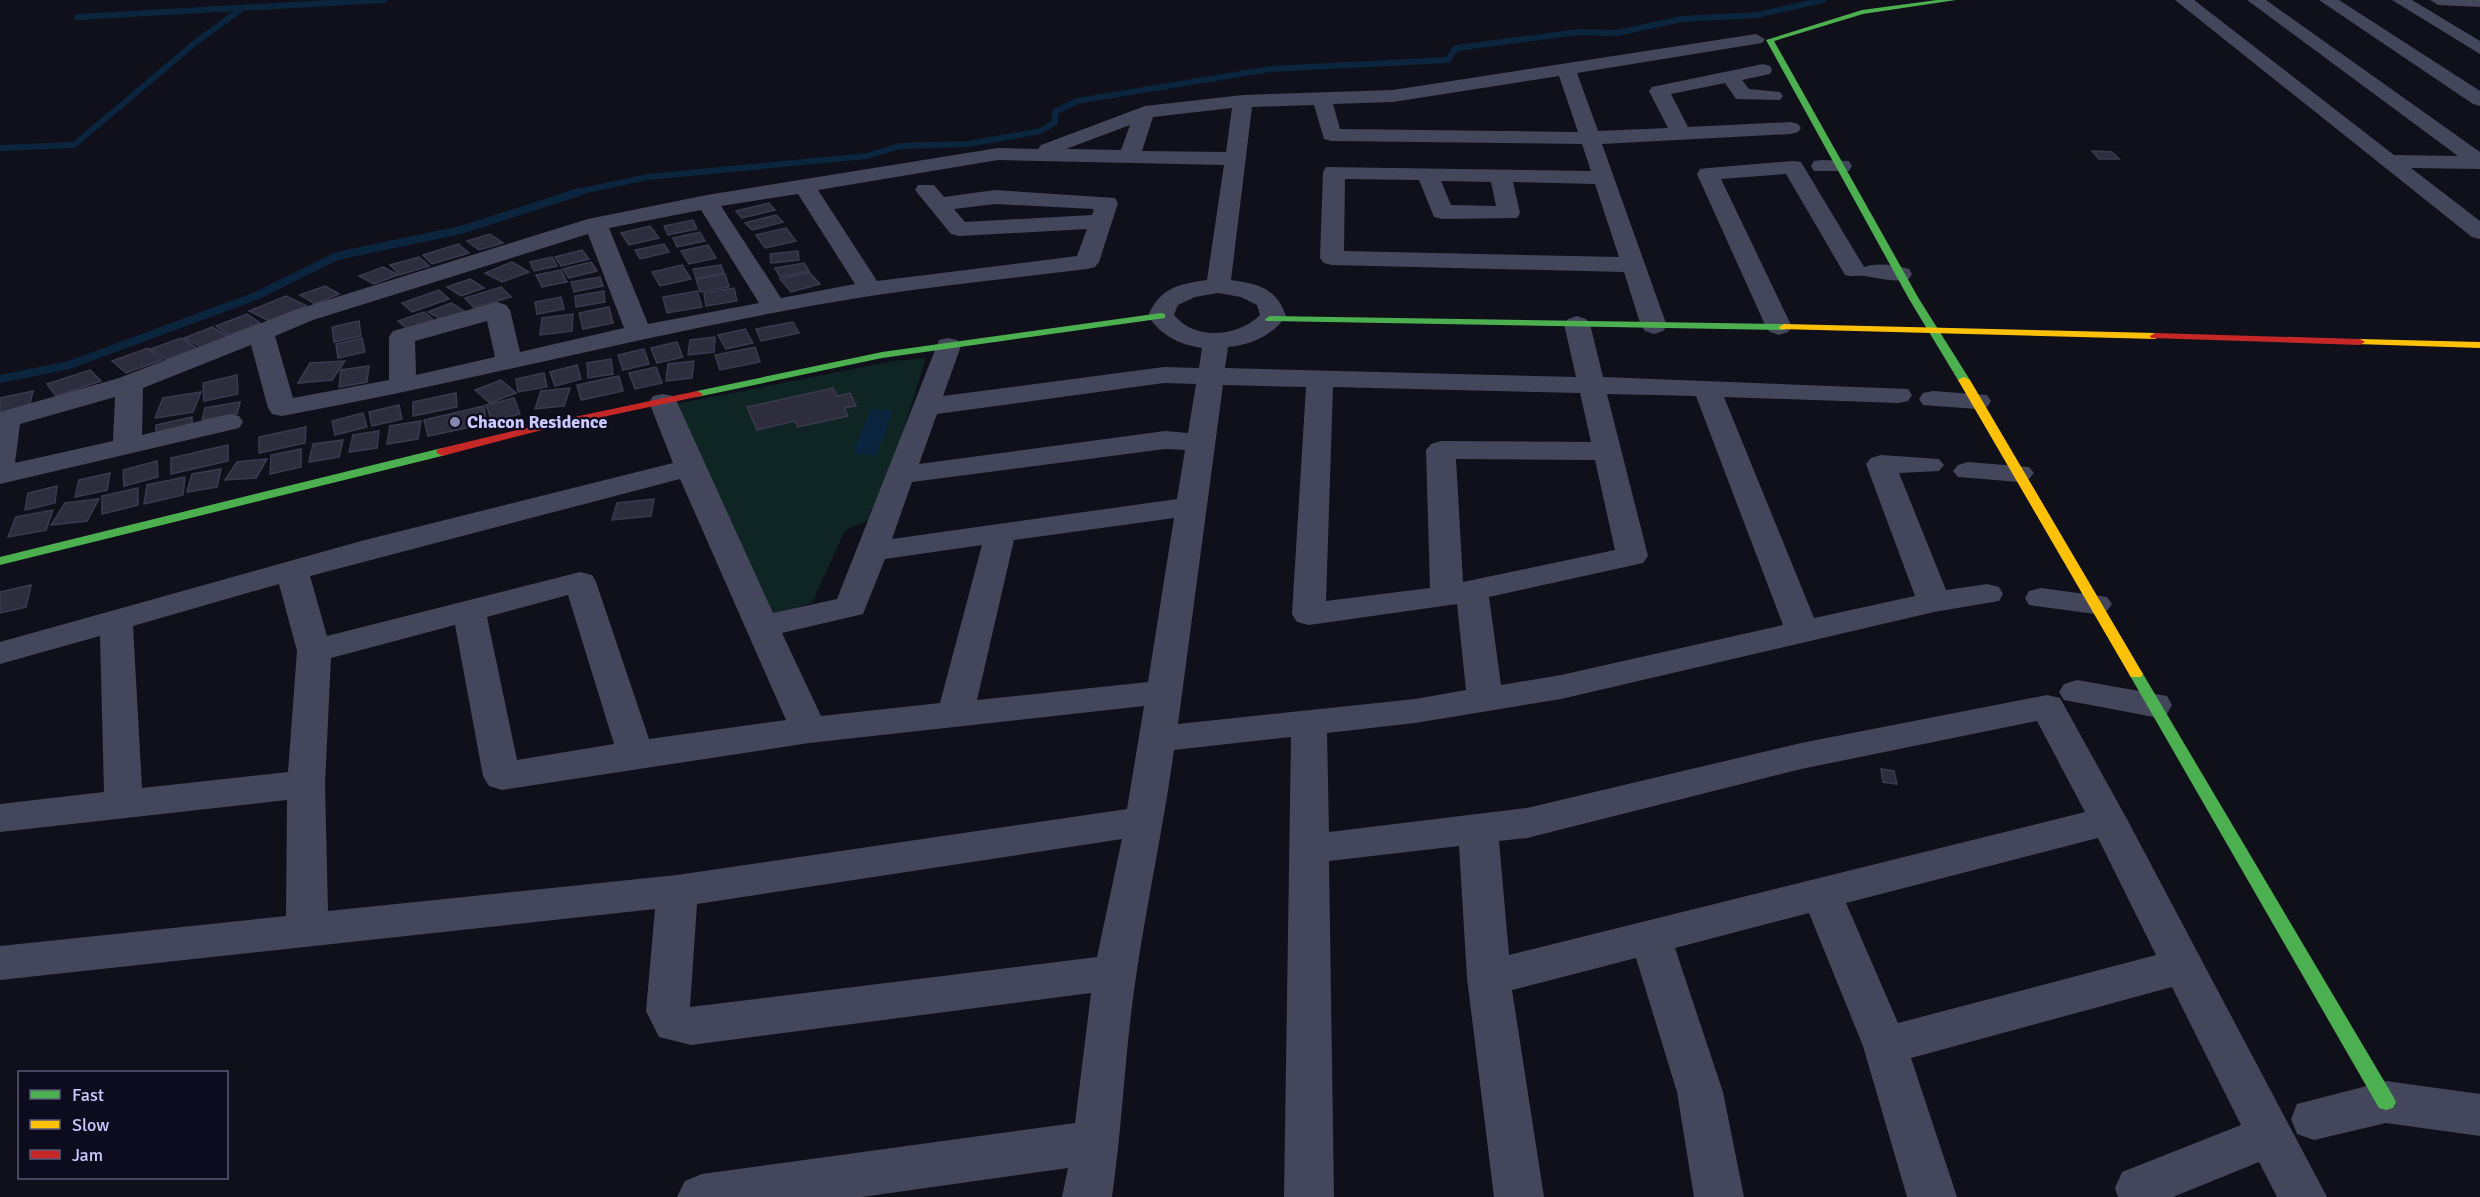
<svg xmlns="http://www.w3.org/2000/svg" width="2480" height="1197" viewBox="0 0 2480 1197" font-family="Signika,sans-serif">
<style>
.green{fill:#0f2523}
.water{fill:#0b253e}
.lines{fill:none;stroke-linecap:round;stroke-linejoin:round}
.stream-far1{stroke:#0b253e;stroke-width:6}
.stream{stroke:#0b253e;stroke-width:8}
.building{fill:#2d2d3d;stroke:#3b3a4f;stroke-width:1.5}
.street{fill:#44465b;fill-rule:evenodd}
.fast{fill:#4caf50;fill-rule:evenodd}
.slow{fill:#ffc107;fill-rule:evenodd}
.jam{fill:#c62828;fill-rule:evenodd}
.poi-dot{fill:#8888af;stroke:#0d0c1e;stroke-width:2}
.labels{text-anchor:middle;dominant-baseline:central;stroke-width:4.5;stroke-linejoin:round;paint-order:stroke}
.poi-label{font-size:18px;font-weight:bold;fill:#c9c9ff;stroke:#0d0c1e;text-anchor:start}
</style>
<rect width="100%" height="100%" fill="#10101a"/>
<polygon class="green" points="926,358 898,447 869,520 845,530 812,603 769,616 676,404 894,361"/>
<polygon class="water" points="870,409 893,410 877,455 853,454"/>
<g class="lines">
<g class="stream-far1">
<polyline points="77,17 384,0"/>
<polyline points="0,148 74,145 195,43 240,10"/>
<polyline points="572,193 648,177 867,156 900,146 968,144 1041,131 1055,122 1055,112 1077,101 1270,69 1448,60 1456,48 1579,32 1617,33 1682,19 1757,15 1823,0"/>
</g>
<polyline class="stream" points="0,379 69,365 256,296 337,256 461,230 579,192"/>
</g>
<g class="building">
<polygon points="2092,151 2112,152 2119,159 2099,159"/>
<polygon points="769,203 775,210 742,218 736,211"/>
<polygon points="776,215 783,222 752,230 745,223"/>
<polygon points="693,220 697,229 668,235 664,226"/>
<polygon points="650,226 659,238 629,245 621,233"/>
<polygon points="786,228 796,241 765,248 756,235"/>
<polygon points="700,232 705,241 677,247 673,238"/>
<polygon points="490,234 503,243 479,250 467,241"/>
<polygon points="458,244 469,253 432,264 423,255"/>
<polygon points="664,244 669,252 640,259 635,250"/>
<polygon points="708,245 716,258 689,264 681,251"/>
<polygon points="582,250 589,259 561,266 555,257"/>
<polygon points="798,251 799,260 771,263 770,254"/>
<polygon points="419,257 429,266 400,275 390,265"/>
<polygon points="552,257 557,266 534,271 530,262"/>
<polygon points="512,262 529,272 502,282 485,273"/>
<polygon points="591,262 597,271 569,278 563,269"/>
<polygon points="804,263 809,271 780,277 775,268"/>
<polygon points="682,265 691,279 660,286 652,272"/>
<polygon points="721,265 724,273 696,278 693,269"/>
<polygon points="383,267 398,275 374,284 359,276"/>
<polygon points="561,270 567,282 542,287 536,275"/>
<polygon points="809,272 820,284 791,292 780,279"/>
<polygon points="725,274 729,287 700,292 696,279"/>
<polygon points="600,277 603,286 574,292 571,282"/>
<polygon points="470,279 484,288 461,296 447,287"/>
<polygon points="325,286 339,294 315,304 300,295"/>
<polygon points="501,287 511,297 474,308 465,298"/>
<polygon points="734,288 737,301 706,306 704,293"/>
<polygon points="439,290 449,299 412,312 402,303"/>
<polygon points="604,291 605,302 576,307 575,296"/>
<polygon points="697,291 702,307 667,313 663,297"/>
<polygon points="286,296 307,306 269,321 249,311"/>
<polygon points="561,297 564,309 537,314 535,302"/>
<polygon points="451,303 466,312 443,321 428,312"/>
<polygon points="609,307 613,323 583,329 579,313"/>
<polygon points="424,312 436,322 410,331 398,321"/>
<polygon points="247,314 260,323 229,335 216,326"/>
<polygon points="573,314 572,331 540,335 542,318"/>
<polygon points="359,321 361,336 334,342 332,327"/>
<polygon points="793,322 799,333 761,341 756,329"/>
<polygon points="212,327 228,336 201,347 184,338"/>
<polygon points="745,329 753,343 726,349 718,335"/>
<polygon points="715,337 714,352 688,355 690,340"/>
<polygon points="181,338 197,348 166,360 151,349"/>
<polygon points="362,338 365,352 338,358 336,344"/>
<polygon points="677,342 683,357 657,363 651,348"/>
<polygon points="755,347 760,362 720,370 715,355"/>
<polygon points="148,348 162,360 126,373 112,361"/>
<polygon points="644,349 649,364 623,370 618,355"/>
<polygon points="611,359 613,374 588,378 587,363"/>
<polygon points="345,361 332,380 298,383 310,363"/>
<polygon points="694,361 692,378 666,381 668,364"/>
<polygon points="577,365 581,379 555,386 550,372"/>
<polygon points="369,366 367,382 339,387 341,370"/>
<polygon points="656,367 662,383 635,389 629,373"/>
<polygon points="90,370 101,381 56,396 47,384"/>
<polygon points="544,373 547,387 518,392 516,379"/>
<polygon points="237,375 238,394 204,401 203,383"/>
<polygon points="619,376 623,391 581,400 577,385"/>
<polygon points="501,380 516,393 490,403 475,390"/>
<polygon points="570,388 564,406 535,409 541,391"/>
<polygon points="833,388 837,396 850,393 856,406 844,408 848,416 798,427 795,421 757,430 747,407"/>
<polygon points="33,391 29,408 0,413 0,398"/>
<polygon points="201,392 193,412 155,418 163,398"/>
<polygon points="456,393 457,407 413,416 413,402"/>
<polygon points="514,398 520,414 492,421 486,405"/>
<polygon points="240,402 237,414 202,420 205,408"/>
<polygon points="399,405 402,419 372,426 369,412"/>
<polygon points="484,406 486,424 428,436 424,420"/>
<polygon points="363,413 367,427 335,435 332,421"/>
<polygon points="192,417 192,428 156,437 156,425"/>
<polygon points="421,421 418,439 387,444 390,426"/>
<polygon points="306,427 305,443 259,453 259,437"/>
<polygon points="379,431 377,448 349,452 353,435"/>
<polygon points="343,440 339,457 309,462 313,444"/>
<polygon points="228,445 228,461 171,474 171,458"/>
<polygon points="301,449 301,467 270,474 271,455"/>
<polygon points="267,459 256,478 225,480 237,462"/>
<polygon points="157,461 158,477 124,486 123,470"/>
<polygon points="221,469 217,487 187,492 192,474"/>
<polygon points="110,473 107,490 75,497 79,480"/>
<polygon points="185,477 183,495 144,504 147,485"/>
<polygon points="57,486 55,503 25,510 28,493"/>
<polygon points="138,488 138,505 102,514 102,496"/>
<polygon points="99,499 87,521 51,525 65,503"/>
<polygon points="654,499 651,516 612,520 617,503"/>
<polygon points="53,510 46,530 8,537 16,517"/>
<polygon points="31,585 26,607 0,613 0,592"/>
<polygon points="1881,769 1894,771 1897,784 1883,782"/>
</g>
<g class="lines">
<g class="street">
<polygon points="2175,0 2194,0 2394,155 2458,156 2247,0 2266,0 2480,152 2480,169 2411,168 2480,221 2480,239 2472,237"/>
<polygon points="2319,0 2339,0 2480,91 2480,106 2473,104"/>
<polygon points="2392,0 2412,0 2480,41 2480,54"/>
<polygon points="2430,0 2480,0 2480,7 2438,5"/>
<path d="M 1756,34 L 1765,39 L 1762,43 L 1577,73 L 1598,131 L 1668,128 L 1649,91 L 1652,87 L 1763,64 L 1770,66 L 1772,70 L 1770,74 L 1742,80 L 1749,89 L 1780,92 L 1783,96 L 1780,100 L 1736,99 L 1725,83 L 1671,94 L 1688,127 L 1791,122 L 1798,124 L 1801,128 L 1798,132 L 1791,134 L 1602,144 L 1667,326 L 1663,331 L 1654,334 L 1645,331 L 1641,326 L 1624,272 L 1332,265 L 1324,263 L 1320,258 L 1323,172 L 1326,167 L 1591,171 L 1582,144 L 1331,141 L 1324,139 L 1314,105 L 1252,107 L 1231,280 C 1259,284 1276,288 1286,316 C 1272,336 1251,345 1228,347 L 1225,368 L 1576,377 L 1564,324 L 1568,319 L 1577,316 L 1586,319 L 1590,324 L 1603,377 L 1908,389 L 1912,395 L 1908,401 L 1898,403 L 1724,397 L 1814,618 L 1915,596 L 1866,464 L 1871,458 L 1881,455 L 1939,459 L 1944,465 L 1939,471 L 1899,473 L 1946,590 L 1987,584 L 1999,587 L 2003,594 L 1999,601 L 1934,612 L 1561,699 L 1415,723 L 1327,733 L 1329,832 L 1527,808 L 1801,743 L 2047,695 L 2060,698 L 2128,821 L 2327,1197 L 2277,1197 L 2259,1162 L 2173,1197 L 2118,1197 L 2115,1188 L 2122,1172 L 2241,1125 L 2172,987 L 1911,1058 L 1957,1197 L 1907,1197 L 1863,1046 L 1809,913 L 1675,948 L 1723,1092 L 1744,1197 L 1694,1197 L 1677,1092 L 1636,958 L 1512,990 L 1544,1197 L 1494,1197 L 1467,978 L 1459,846 L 1329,861 L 1334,1197 L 1284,1197 L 1291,737 L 1174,750 C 1164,824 1148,897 1137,970 C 1125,1045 1123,1122 1112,1197 L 1062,1197 L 1068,1168 L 862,1197 L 677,1197 L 685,1181 L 702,1174 L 1075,1123 L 1091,993 L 691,1045 L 659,1037 L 646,1011 L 655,909 L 0,980 L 0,946 L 286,916 L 287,800 L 0,832 L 0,804 L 104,792 L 100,636 L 0,664 L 0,642 L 361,541 L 673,463 L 649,402 L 653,396 L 663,394 L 673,396 L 677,402 L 773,613 L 837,599 L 939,340 L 948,338 L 957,340 L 961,346 L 943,396 L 1164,367 L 1199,368 L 1202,348 C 1178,344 1162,336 1148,316 C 1160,288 1178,284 1207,280 L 1224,165 L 998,160 L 818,190 L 877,281 L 1077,256 L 1087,229 L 959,236 L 951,234 L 915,190 L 918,185 L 934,185 L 944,197 L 995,190 L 1115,198 L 1118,203 L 1099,262 L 1095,267 L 1087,269 C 1015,278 942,285 870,296 C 673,327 479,380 282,416 L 272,414 L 268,408 L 251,345 L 143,388 L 142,435 L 229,414 L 239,416 L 243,422 L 239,428 L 0,484 L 0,412 L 119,378 L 295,310 L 588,219 L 707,195 L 998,148 L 1038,149 L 1041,145 L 1145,106 L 1243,95 L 1393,90 ZM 1559,76 L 1578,132 L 1340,129 L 1333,104 L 1393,102 ZM 1232,108 L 1226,152 L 1142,151 L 1153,117 ZM 1130,125 L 1121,150 L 1066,149 ZM 1345,179 L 1419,180 L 1434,217 L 1442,219 L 1517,218 L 1520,213 L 1513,182 L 1595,184 L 1619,257 L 1344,251 ZM 1441,181 L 1491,182 L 1496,206 L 1451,205 ZM 798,194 L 855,284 L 781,298 L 721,206 ZM 995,204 L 1094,209 L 1092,215 L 965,222 L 954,209 ZM 701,210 L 759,303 L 648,324 L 609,228 ZM 588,234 L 624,328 L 520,352 L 510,310 L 506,305 L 497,302 L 393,331 L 389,337 L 389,380 L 293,398 L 275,336 L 313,320 ZM 1218,293 L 1241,297 L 1257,305 L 1260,315 C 1238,337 1195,341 1174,315 L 1178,305 L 1195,297 ZM 487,321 L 495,357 L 416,375 L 415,341 ZM 1164,383 L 1196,384 L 1188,433 L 1165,431 L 919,464 L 937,414 ZM 1223,385 L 1306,387 L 1292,614 L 1297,622 L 1309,625 L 1457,604 L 1466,690 L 1415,699 L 1178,724 ZM 1333,387 L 1580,393 L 1591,442 L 1441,441 L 1431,444 L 1426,450 L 1430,588 L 1326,601 ZM 1607,394 L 1696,396 L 1783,625 L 1561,675 L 1501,685 L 1489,597 L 1643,563 L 1648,556 ZM 115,397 L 113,441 L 15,463 L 20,424 ZM 1165,449 L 1185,450 L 1177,499 L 892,539 L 912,482 ZM 1456,459 L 1595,460 L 1615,550 L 1463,582 ZM 680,479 L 786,720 L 649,739 L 596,582 L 592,575 L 580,572 L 327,636 L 310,576 ZM 1174,518 L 1148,682 L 977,700 L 1014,540 ZM 982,545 L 940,703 L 821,716 L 782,633 L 863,614 L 885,559 ZM 279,584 L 297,651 L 288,772 L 142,788 L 133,626 ZM 568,595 L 614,744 L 517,760 L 487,617 ZM 455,625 L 483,776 L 489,786 L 502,790 L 809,743 L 1144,706 L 1127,809 L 677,875 L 328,911 L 325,784 L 331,658 ZM 2037,721 L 2085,812 L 1509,955 L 1499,841 L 1527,838 L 1801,769 ZM 2098,838 L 2156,955 L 1898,1023 L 1846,903 ZM 1122,839 L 1097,957 L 690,1007 L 697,904 Z"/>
<polygon points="1822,160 1849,161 1852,166 1849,171 1814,171 1811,166 1814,161"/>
<path d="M 1793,161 L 1801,162 L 1864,267 C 1877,262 1895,265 1909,269 L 1912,274 L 1909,279 C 1893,283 1879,278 1864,276 C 1859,275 1852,277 1845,275 L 1786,174 L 1721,179 L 1792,327 L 1788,332 L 1779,335 L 1770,332 L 1766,327 L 1697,174 L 1700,169 L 1708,168 Z"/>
<polygon points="1933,391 1987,395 1991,401 1987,407 1977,409 1923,405 1919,399 1923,393"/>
<polygon points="1968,462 2029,467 2034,473 2029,479 2019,482 1958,477 1953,471 1958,465"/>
<polygon points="2041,588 2107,597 2112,604 2107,611 2095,614 2029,605 2025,598 2029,591"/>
<polygon points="2077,680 2167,696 2172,705 2167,714 2154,717 2064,700 2059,692 2064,684"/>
<polygon points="2386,1081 2480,1094 2480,1136 2386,1123 2314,1140 2297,1134 2291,1119 2297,1104"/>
</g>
<g class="fast">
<polygon points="1937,0 1956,0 1863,14 1774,41 1919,299 1970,380 1964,383 1958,380 1909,299 1766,40 1862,10"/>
<polygon points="1161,313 1165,314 1165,318 882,358 697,397 691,394 697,391 882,352"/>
<polygon points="1270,316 1784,324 1789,327 1784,330 1266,321 1265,319"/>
<polygon points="442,448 448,452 446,455 0,565 0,557"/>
<polygon points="2136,669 2143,674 2393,1096 2396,1102 2393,1108 2386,1110 2379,1108 2129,674"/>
</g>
<g class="slow">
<polygon points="1784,324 2155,333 2160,336 2155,339 1780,329 1779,327"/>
<polygon points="2360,339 2480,342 2480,348 2356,344 2356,340"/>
<polygon points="1964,377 1970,380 2143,674 2141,677 2131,677 2129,674 1958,380"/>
</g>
<g class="jam">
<polygon points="2155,333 2360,339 2365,342 2360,345 2151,338 2150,336"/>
<polygon points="697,391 703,394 701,396 546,429 442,456 436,452 438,449 546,423"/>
</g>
</g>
<circle class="poi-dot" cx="455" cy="422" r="6"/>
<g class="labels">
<g class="poi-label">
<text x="467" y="422">Chacon Residence</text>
</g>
</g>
<rect x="18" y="1071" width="210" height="108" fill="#0d0c1e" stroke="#585878" stroke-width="1.5"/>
<rect x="30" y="1090" width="30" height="9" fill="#4caf50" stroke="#585878" stroke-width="1.5"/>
<text x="72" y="1101" font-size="18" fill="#c9c9ff">Fast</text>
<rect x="30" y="1120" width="30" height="9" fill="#ffc107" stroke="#585878" stroke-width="1.5"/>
<text x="72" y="1131" font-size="18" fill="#c9c9ff">Slow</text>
<rect x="30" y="1150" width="30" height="9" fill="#c62828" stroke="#585878" stroke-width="1.5"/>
<text x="72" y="1161" font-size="18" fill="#c9c9ff">Jam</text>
</svg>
